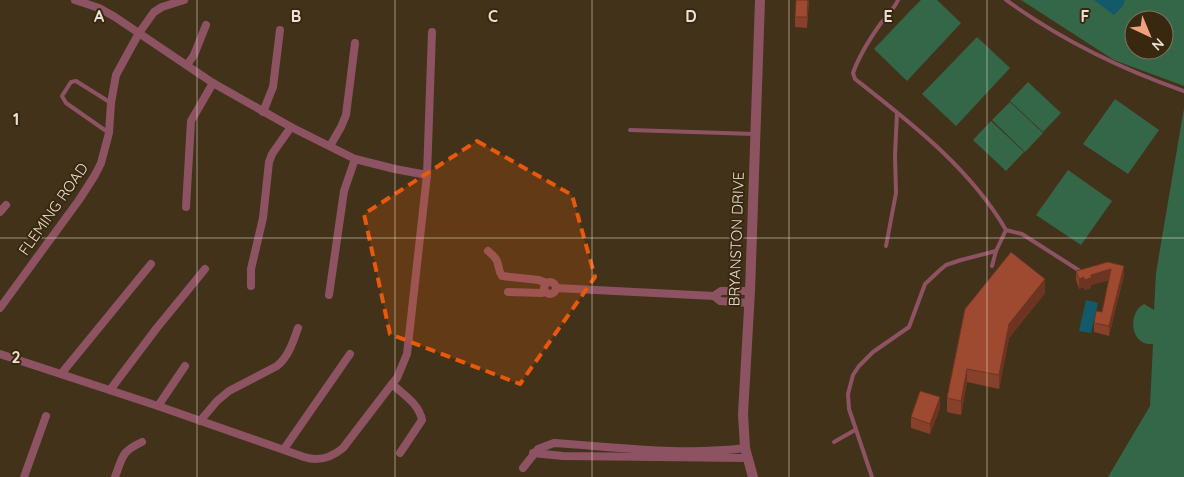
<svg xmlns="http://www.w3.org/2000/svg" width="1184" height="477" viewBox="0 0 1184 477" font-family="Quicksand,sans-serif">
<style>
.green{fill:#336748;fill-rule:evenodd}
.water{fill:#125a6a}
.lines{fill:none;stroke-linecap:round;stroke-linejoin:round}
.service{stroke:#8d5363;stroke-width:4}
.minor{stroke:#8d5363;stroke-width:8}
.tertiary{stroke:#8d5363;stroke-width:10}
.wall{fill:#874029}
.shaded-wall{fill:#6e3422}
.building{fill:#9d4a30;stroke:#6e3422}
.marked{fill:#e8590c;fill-opacity:0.2;stroke:#e8590c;stroke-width:4;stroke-dasharray:10 6;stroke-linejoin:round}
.grid{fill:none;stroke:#ebe1d3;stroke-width:1;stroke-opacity:0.55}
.labels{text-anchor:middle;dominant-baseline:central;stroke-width:4;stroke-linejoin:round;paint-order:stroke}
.street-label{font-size:15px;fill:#ebe1d3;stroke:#382810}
.grid-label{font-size:16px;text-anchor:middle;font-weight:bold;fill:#ebe1d3;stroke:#382810;stroke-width:4;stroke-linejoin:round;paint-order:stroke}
</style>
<rect width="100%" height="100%" fill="#42321a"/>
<g class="green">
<polygon points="921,0 937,0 961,23 907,81 874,49 910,11 933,33 910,11"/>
<path d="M 1021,0 L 1184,0 L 1184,86 L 1114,60 ZM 1134,20 L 1164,20 L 1164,50 L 1134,50 Z"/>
<polygon points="977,37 1010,68 956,126 922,94"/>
<polygon points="1028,82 1061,113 1043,132 1010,101"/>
<polygon points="1115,99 1159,130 1128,174 1083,144"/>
<polygon points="1010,102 1043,133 1025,152 992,120"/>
<path d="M 1184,108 L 1184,477 L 1108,477 L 1150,406 L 1153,344 C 1130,346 1127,313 1144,304 L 1154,310 L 1156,273 Z"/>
<polygon points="991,121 1024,152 1006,171 973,140"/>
<polygon points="1068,170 1112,201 1081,245 1036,215"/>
</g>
<g class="water">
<polygon points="1094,0 1125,0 1123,6 1114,15"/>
<polygon points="1086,300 1098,303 1091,333 1079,331"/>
</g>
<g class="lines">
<g class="service">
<path d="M 898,0 C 894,9 888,15 881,23 C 871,37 859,56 853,73 L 855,79 C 911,123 970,168 1006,230 L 1022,234 L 1080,271"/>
<path d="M 1006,0 C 1060,39 1121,69 1184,91"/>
<polyline points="630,130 755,134"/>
<polyline points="109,133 66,103 62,96 71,82 76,81 111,103"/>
<polyline points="886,246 896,193 895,155 897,113"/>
<polyline points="992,266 996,251 1006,230"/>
<polyline points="834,442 855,430"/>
<polyline points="872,477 849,409 848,394 853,375 859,366 873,352 909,327 925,284 940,270 946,265 961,260 996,251"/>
</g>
<g class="minor">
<polyline points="75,0 99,8 115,17 213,83 291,127 355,159 395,169 427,175"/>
<polyline points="187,65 194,55 206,25"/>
<polyline points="263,112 273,87 280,30"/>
<polyline points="330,146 341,127 346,115 355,43"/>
<polyline points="186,207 191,121 213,83"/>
<polyline points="0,212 6,205"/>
<path d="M 488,251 C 503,263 495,265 502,276 L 539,280 L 546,283"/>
<circle cx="550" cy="288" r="6"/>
<polyline points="251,286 251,269 263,218 269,162 272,154 291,127"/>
<polyline points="556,288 714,296 721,291 750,291"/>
<polyline points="508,292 542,293 545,291"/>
<polyline points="329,295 344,191 355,159"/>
<polyline points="714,296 720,301 749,303"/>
<polyline points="0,308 79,200 95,175 101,163 109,133 111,103 116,75 139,33 154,12 162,7 184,0"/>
<path d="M 0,354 L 158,406 L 304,457 C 319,462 331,458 343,448 L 392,384 L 397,378 L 407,354 L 427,175 L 432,32"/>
<polyline points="61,374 151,264"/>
<path d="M 392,384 C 404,395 419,404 422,420 L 400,453"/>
<polyline points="110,390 156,329 205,269"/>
<polyline points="158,406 185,366"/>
<path d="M 200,421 L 217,401 L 229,391 L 277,366 C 289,356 293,342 298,328"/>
<polyline points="284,449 350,354"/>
<polyline points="533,453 563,456 748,458"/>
<path d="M 523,468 L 538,449 L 554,443 C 617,447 682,456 745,448"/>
<polyline points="24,477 46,416"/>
<path d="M 115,477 C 123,456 121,452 142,442"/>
</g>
<polyline class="tertiary" points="753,477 745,448 743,414 750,291 760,0"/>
</g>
<g class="wall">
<polygon points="809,0 807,28 795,27 795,17"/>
<polygon points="1076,271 1124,275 1109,336 1094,332 1094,323 1102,312 1109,280 1091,285 1091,288 1084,290 1084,287 1079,289 1076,280"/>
<polygon points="1045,293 1009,338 999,389 967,382 961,415 947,412 947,398 965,309"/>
<polygon points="940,408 930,434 911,428 911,417"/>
</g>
<g class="shaded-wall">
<polygon points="1124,266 1124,275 1109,336 1109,326"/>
<polygon points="1111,269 1111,279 1091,285 1091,288 1084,290 1084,280 1091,275"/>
<polygon points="1084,277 1084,287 1079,289 1079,279"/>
<polygon points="1045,279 1045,293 1009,338 999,389 999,375 1009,324"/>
<polygon points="967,369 967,382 961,415 961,401"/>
<polygon points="940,397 940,408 930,434 930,424"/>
</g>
<g class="building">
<polygon points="796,0 808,0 807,17 795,17"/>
<polygon points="1011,252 1045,279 1009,324 999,375 967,369 961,401 947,398 965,309"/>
<polygon points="1108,262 1124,266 1109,326 1094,323 1096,311 1102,312 1111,269 1091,275 1091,278 1084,280 1084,277 1079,279 1076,271"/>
<polygon points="920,391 940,397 930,424 911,417"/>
</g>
<path class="marked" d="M 477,141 L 572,195 L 595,277 L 520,384 L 390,334 L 364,214 Z"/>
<path class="grid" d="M 197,0 L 197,477M 395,0 L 395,477M 592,0 L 592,477M 789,0 L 789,477M 987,0 L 987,477M 0,238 L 1184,238"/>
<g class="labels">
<g class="street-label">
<text transform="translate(53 209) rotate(-55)">FLEMING ROAD</text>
<text transform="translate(736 239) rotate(-88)">BRYANSTON DRIVE</text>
</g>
</g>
<g class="grid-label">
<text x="99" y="22">A</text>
<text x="296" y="22">B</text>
<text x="493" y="22">C</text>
<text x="691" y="22">D</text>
<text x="888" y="22">E</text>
<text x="1085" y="22">F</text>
<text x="16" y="125">1</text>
<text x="16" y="363">2</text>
</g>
<g transform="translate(1149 35) rotate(136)"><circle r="24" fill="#382810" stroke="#80725e"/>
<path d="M0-4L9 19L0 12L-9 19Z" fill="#f1a17d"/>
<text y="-8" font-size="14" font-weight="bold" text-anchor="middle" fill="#ebe1d3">N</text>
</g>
</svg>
